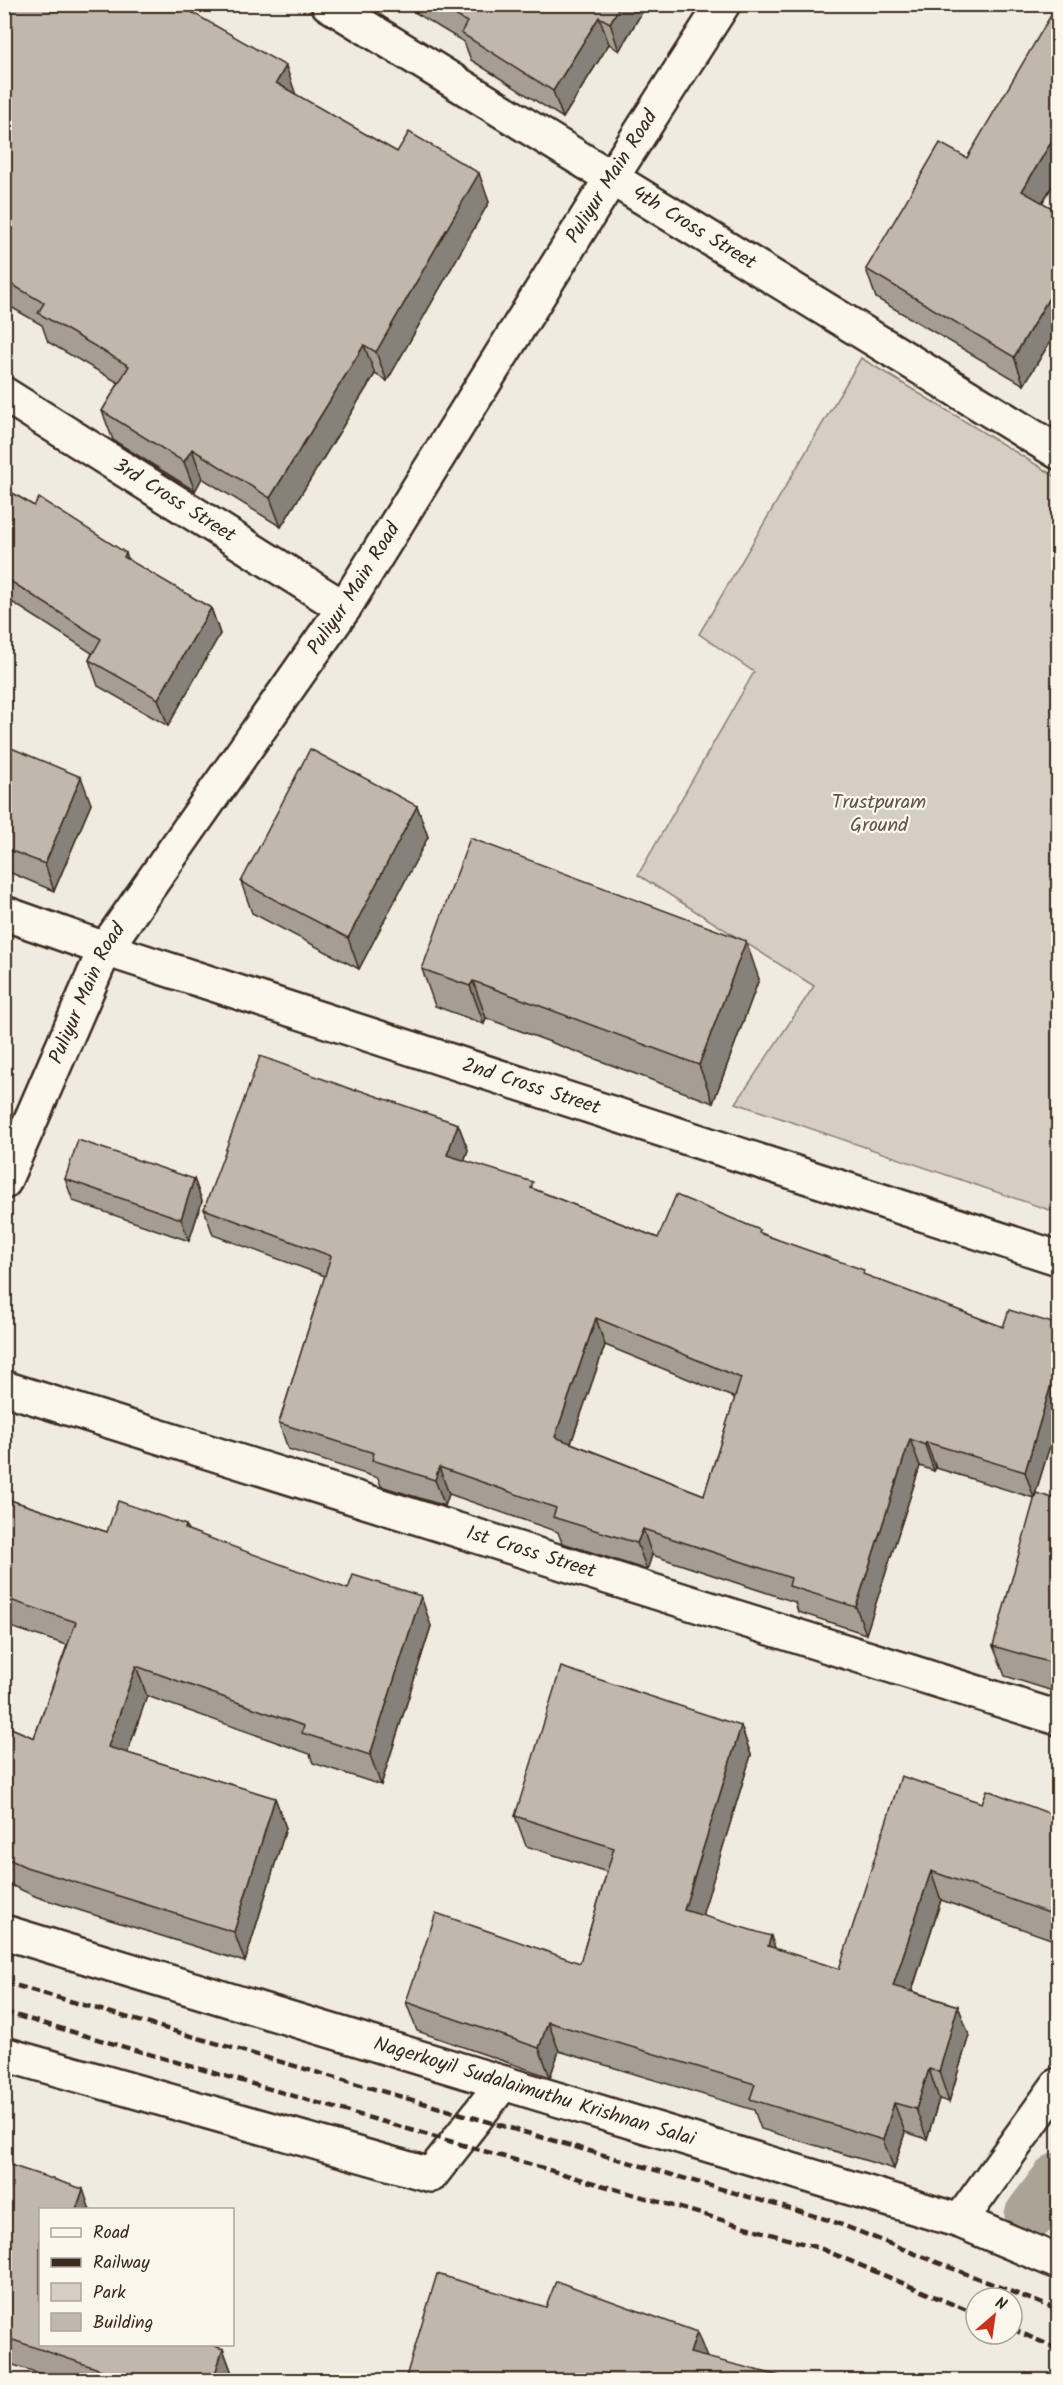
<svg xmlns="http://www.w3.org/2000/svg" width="1063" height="2385" viewBox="0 0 1063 2385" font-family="Kalam,sans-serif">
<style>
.green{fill:#d5cec3;stroke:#887c70;stroke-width:1.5}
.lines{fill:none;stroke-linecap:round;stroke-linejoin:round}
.canal{stroke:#aca397;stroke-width:51}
.minor-casing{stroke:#3b2a1e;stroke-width:38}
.tertiary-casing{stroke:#3b2a1e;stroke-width:38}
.primary-casing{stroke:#3b2a1e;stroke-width:38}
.minor{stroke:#fbf7ec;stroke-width:33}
.tertiary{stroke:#fbf7ec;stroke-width:33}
.primary{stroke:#fbf7ec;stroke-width:33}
.rail{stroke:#3b2a1e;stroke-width:4.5;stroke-dasharray:9 4.5;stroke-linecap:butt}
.wall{fill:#a59e95;stroke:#3b2a1e;stroke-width:1.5;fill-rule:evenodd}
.shaded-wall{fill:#868179;stroke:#3b2a1e;stroke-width:1.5}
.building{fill:#c0b8ad;stroke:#3b2a1e;stroke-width:1.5;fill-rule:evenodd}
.labels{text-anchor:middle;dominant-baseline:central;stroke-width:4.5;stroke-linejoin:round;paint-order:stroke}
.street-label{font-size:20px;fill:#3b2a1e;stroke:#fbf7ec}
.park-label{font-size:20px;fill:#625347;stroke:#fbf7ec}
</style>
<rect width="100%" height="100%" fill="#f0ebe0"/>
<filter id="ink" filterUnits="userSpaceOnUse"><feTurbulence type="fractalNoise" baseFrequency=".0167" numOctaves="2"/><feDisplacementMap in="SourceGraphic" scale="12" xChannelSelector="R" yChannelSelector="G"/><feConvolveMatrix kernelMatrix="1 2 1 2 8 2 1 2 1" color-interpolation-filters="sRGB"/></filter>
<g filter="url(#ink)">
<polygon class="green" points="861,358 1058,478 1058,1213 736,1103 814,986 638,875 754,672 699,634"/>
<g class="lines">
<polyline class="canal" points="1030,2215 1058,2178"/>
<defs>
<g id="minor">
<path id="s1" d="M 328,4 L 1058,452"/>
<path id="s2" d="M 4,394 L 344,608"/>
<path id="s3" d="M 4,913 L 105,949 L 1058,1258"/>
<path id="s4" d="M 4,1388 L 1058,1718"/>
</g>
<g id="tertiary">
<path id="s5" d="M 4,1182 L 105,949 L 344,608 L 612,177 L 723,4"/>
<polyline points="960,2221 1058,2085"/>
</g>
<g id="primary">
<path id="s6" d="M 4,1932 L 960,2221 L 1058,2262"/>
<polyline points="4,2054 431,2175 503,2083"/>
</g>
</defs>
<use href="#minor" class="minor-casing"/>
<use href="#tertiary" class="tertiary-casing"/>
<use href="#primary" class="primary-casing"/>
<use href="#minor" class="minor"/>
<use href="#tertiary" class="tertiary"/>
<use href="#primary" class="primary"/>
<g class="rail">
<polyline points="4,1982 832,2221 1058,2310"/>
<polyline points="4,2012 822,2249 976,2314"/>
<polyline points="1012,2329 1058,2349"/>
</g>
</g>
<g class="wall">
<polygon points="4,4 187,7 189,11 296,95 397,152 489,202 387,381 375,374 281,527 202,478 195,491 113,440 102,411 119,383 48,342 42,325 4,303"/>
<polygon points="401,4 647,4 619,51 609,44 563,118 471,60 464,42"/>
<polygon points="1059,13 1059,175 1042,203 1059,212 1059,327 1024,385 876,298 866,269 967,158"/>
<polygon points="4,488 34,506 211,608 220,634 168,726 98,686 89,660 92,653 4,597"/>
<polygon points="4,745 91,804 54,891 4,870"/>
<polygon points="417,806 428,837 359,969 252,913 241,882"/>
<polygon points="422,969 759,979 713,1103 486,1018 484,1024 435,1006"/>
<path d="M 356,1091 L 458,1124 L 468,1150 L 464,1161 L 536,1190 L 658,1238 L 761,1233 L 866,1276 L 1003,1327 L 1059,1325 L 1059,1416 L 1034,1498 L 936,1468 L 934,1471 L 920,1466 L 866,1634 L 798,1612 L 795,1602 L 652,1555 L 647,1570 L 569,1545 L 562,1543 L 558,1532 L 449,1494 L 445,1506 L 381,1486 L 378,1478 L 288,1449 L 279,1423 L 325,1276 L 213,1235 L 204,1209 ZM 605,1345 L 735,1398 L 704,1495 L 571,1443 Z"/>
<polygon points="65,1179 194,1179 202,1201 189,1241 73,1201"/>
<polygon points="4,1498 107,1532 186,1525 188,1530 431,1626 381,1785 313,1763 310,1754 147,1696 127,1753 275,1798 286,1828 245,1962 37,1897 4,1882 4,1725 34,1738 67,1645 4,1625"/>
<polygon points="1059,1500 1059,1693 1005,1676 993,1646"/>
<polygon points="741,1726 751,1755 702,1915 775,1949 839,1969 982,1803 1059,1817 1059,1942 941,1900 912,1991 958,2006 969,2035 949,2102 939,2099 927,2139 905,2132 894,2169 761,2129 754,2110 559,2051 550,2077 417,2031 406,2002 580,1963 607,1872 526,1846 515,1816"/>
<polygon points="4,2163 40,2344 223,2349 233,2376 232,2380 60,2380 4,2362"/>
</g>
<g class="shaded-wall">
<polygon points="621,4 647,4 619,51 610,23"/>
<polygon points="599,17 609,44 563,118 553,91"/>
<polygon points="286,66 296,95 276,83"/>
<polygon points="1059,129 1059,175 1032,219 1022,191"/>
<polygon points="479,173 489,202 387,381 376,352"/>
<polygon points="1059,281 1059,327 1024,385 1014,357"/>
<polygon points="364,345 375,374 281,527 270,498"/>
<polygon points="192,449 202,478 195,491 184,462"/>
<polygon points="126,553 136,579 124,557"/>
<polygon points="211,608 220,634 168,726 158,699"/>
<polygon points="81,777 91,804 54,891 45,864"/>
<polygon points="417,806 428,837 359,969 348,938"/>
<polygon points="746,941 759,979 713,1103 699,1065"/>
<polygon points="473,981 486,1018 484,1024 470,986"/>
<polygon points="458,1124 468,1150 457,1181 447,1155"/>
<polygon points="194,1179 202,1201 189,1241 181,1219"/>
<polygon points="596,1318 605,1345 564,1463 555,1437"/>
<polygon points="1059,1358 1059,1416 1034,1498 1025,1472"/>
<polygon points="910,1439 920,1466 866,1634 856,1607"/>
<polygon points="926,1442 936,1468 934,1471 925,1445"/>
<polygon points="439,1467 449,1494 445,1506 435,1480"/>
<polygon points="643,1529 652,1555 647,1570 637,1543"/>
<polygon points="421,1596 431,1626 381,1785 370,1755"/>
<polygon points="136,1666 147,1696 119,1777 108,1747"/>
<polygon points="741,1726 751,1755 695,1939 684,1910"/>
<polygon points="275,1798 286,1828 245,1962 234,1932"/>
<polygon points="931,1871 941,1900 904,2015 893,1986"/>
<polygon points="1059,1886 1059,1940 1049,1913"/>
<polygon points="771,1936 781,1965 768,1946"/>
<polygon points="958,2006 969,2035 949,2102 939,2072"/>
<polygon points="548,2022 559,2051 550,2077 539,2048"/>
<polygon points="929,2069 939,2099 927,2139 916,2109"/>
<polygon points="894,2103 905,2132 894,2169 883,2140"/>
<polygon points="83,2189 90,2210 76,2210"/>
<polygon points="697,2332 709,2363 690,2353"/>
<polygon points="223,2349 233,2376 232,2380 213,2380"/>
</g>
<g class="building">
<polygon points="4,4 183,4 187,7 186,9 286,66 276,83 397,152 409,132 479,173 376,352 364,345 270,498 192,449 184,462 102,411 129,366 38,313 44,303 4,280"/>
<polygon points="437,4 621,4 610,23 599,17 553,91 461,33 467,22"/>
<polygon points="1054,10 1059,13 1059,129 1022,191 1059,212 1059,281 1014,357 866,269 940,143 967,158"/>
<polygon points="4,488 34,506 39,498 126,553 124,557 211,608 158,699 89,660 101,639 4,577"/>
<polygon points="4,745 81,777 45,864 4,848"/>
<polygon points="310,749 417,806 348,938 241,882"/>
<polygon points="470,838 746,941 699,1065 473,981 470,986 422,969"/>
<path d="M 260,1056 L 356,1091 L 356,1089 L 458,1124 L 447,1155 L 533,1182 L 531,1188 L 658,1238 L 676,1195 L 760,1230 L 759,1233 L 864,1270 L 863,1274 L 1003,1327 L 1009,1310 L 1059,1325 L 1059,1358 L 1025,1472 L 926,1442 L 925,1445 L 910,1439 L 856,1607 L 789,1586 L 791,1578 L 643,1529 L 637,1543 L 559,1519 L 553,1517 L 556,1508 L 439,1467 L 435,1480 L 372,1460 L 374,1453 L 279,1423 L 331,1256 L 204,1209 ZM 596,1318 L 741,1378 L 704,1495 L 555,1437 Z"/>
<polygon points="78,1140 194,1179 181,1219 65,1179"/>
<polygon points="1036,1493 1059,1500 1059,1665 993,1646"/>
<polygon points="4,1498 107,1532 118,1501 186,1525 185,1529 348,1589 353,1575 421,1596 370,1755 302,1733 304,1726 136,1666 108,1747 275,1798 234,1932 26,1867 4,1857 4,1725 34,1738 76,1622 4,1598"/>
<polygon points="561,1667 741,1726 684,1910 771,1936 768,1946 839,1969 901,1776 982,1803 987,1790 1059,1817 1059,1886 1049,1913 931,1871 893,1986 958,2006 939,2072 929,2069 916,2109 894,2103 883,2140 750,2099 755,2084 548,2022 539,2048 406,2002 436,1913 580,1963 614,1848 515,1816"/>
<polygon points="4,2163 83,2189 76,2210 40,2210 40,2344 209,2344 223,2349 213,2380 131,2380 4,2337"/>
<polygon points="437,2274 546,2307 556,2281 697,2332 690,2353 795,2380 405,2380"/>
</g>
</g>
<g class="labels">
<g class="street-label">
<text stroke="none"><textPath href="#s5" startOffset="1178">Puliyur Main Road</textPath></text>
<text stroke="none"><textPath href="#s1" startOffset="429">4th Cross Street</textPath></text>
<text stroke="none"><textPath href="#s2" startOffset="201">3rd Cross Street</textPath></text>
<text stroke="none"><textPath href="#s5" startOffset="692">Puliyur Main Road</textPath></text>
<text stroke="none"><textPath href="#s5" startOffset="206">Puliyur Main Road</textPath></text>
<text stroke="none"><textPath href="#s3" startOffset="555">2nd Cross Street</textPath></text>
<text stroke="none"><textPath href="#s4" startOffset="552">1st Cross Street</textPath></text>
<text stroke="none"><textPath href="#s6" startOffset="554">Nagerkoyil Sudalaimuthu Krishnan Salai</textPath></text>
</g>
<g class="park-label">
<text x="879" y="803">Trustpuram<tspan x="879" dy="23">Ground</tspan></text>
</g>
</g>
<rect width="1063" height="2385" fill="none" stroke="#fbf7ec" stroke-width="24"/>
<rect x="12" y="12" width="1039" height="2361" fill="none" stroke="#3b2a1e" stroke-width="2" filter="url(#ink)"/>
<rect x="39" y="2208" width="195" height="138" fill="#fbf7ec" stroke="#aea59a" stroke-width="1.5"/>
<rect x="51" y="2228" width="30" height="9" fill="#fbf7ec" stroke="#aea59a" stroke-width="1.5"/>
<text x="93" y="2238" font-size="18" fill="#3b2a1e">Road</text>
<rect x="51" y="2258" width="30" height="9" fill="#3b2a1e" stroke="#aea59a" stroke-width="1.5"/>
<text x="93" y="2268" font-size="18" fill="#3b2a1e">Railway</text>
<rect x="51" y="2283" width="30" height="18" fill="#d5cec3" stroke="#aea59a" stroke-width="1.5"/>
<text x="93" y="2298" font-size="18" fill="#3b2a1e">Park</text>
<rect x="51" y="2313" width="30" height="18" fill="#c0b8ad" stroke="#aea59a" stroke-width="1.5"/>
<text x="93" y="2328" font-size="18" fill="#3b2a1e">Building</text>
<g transform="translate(994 2316) rotate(29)"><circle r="28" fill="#fbf7ec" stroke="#aea59a" stroke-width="1.5"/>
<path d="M0-4.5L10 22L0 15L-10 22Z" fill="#c8321e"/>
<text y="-9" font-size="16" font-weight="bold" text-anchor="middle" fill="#3b2a1e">N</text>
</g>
</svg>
